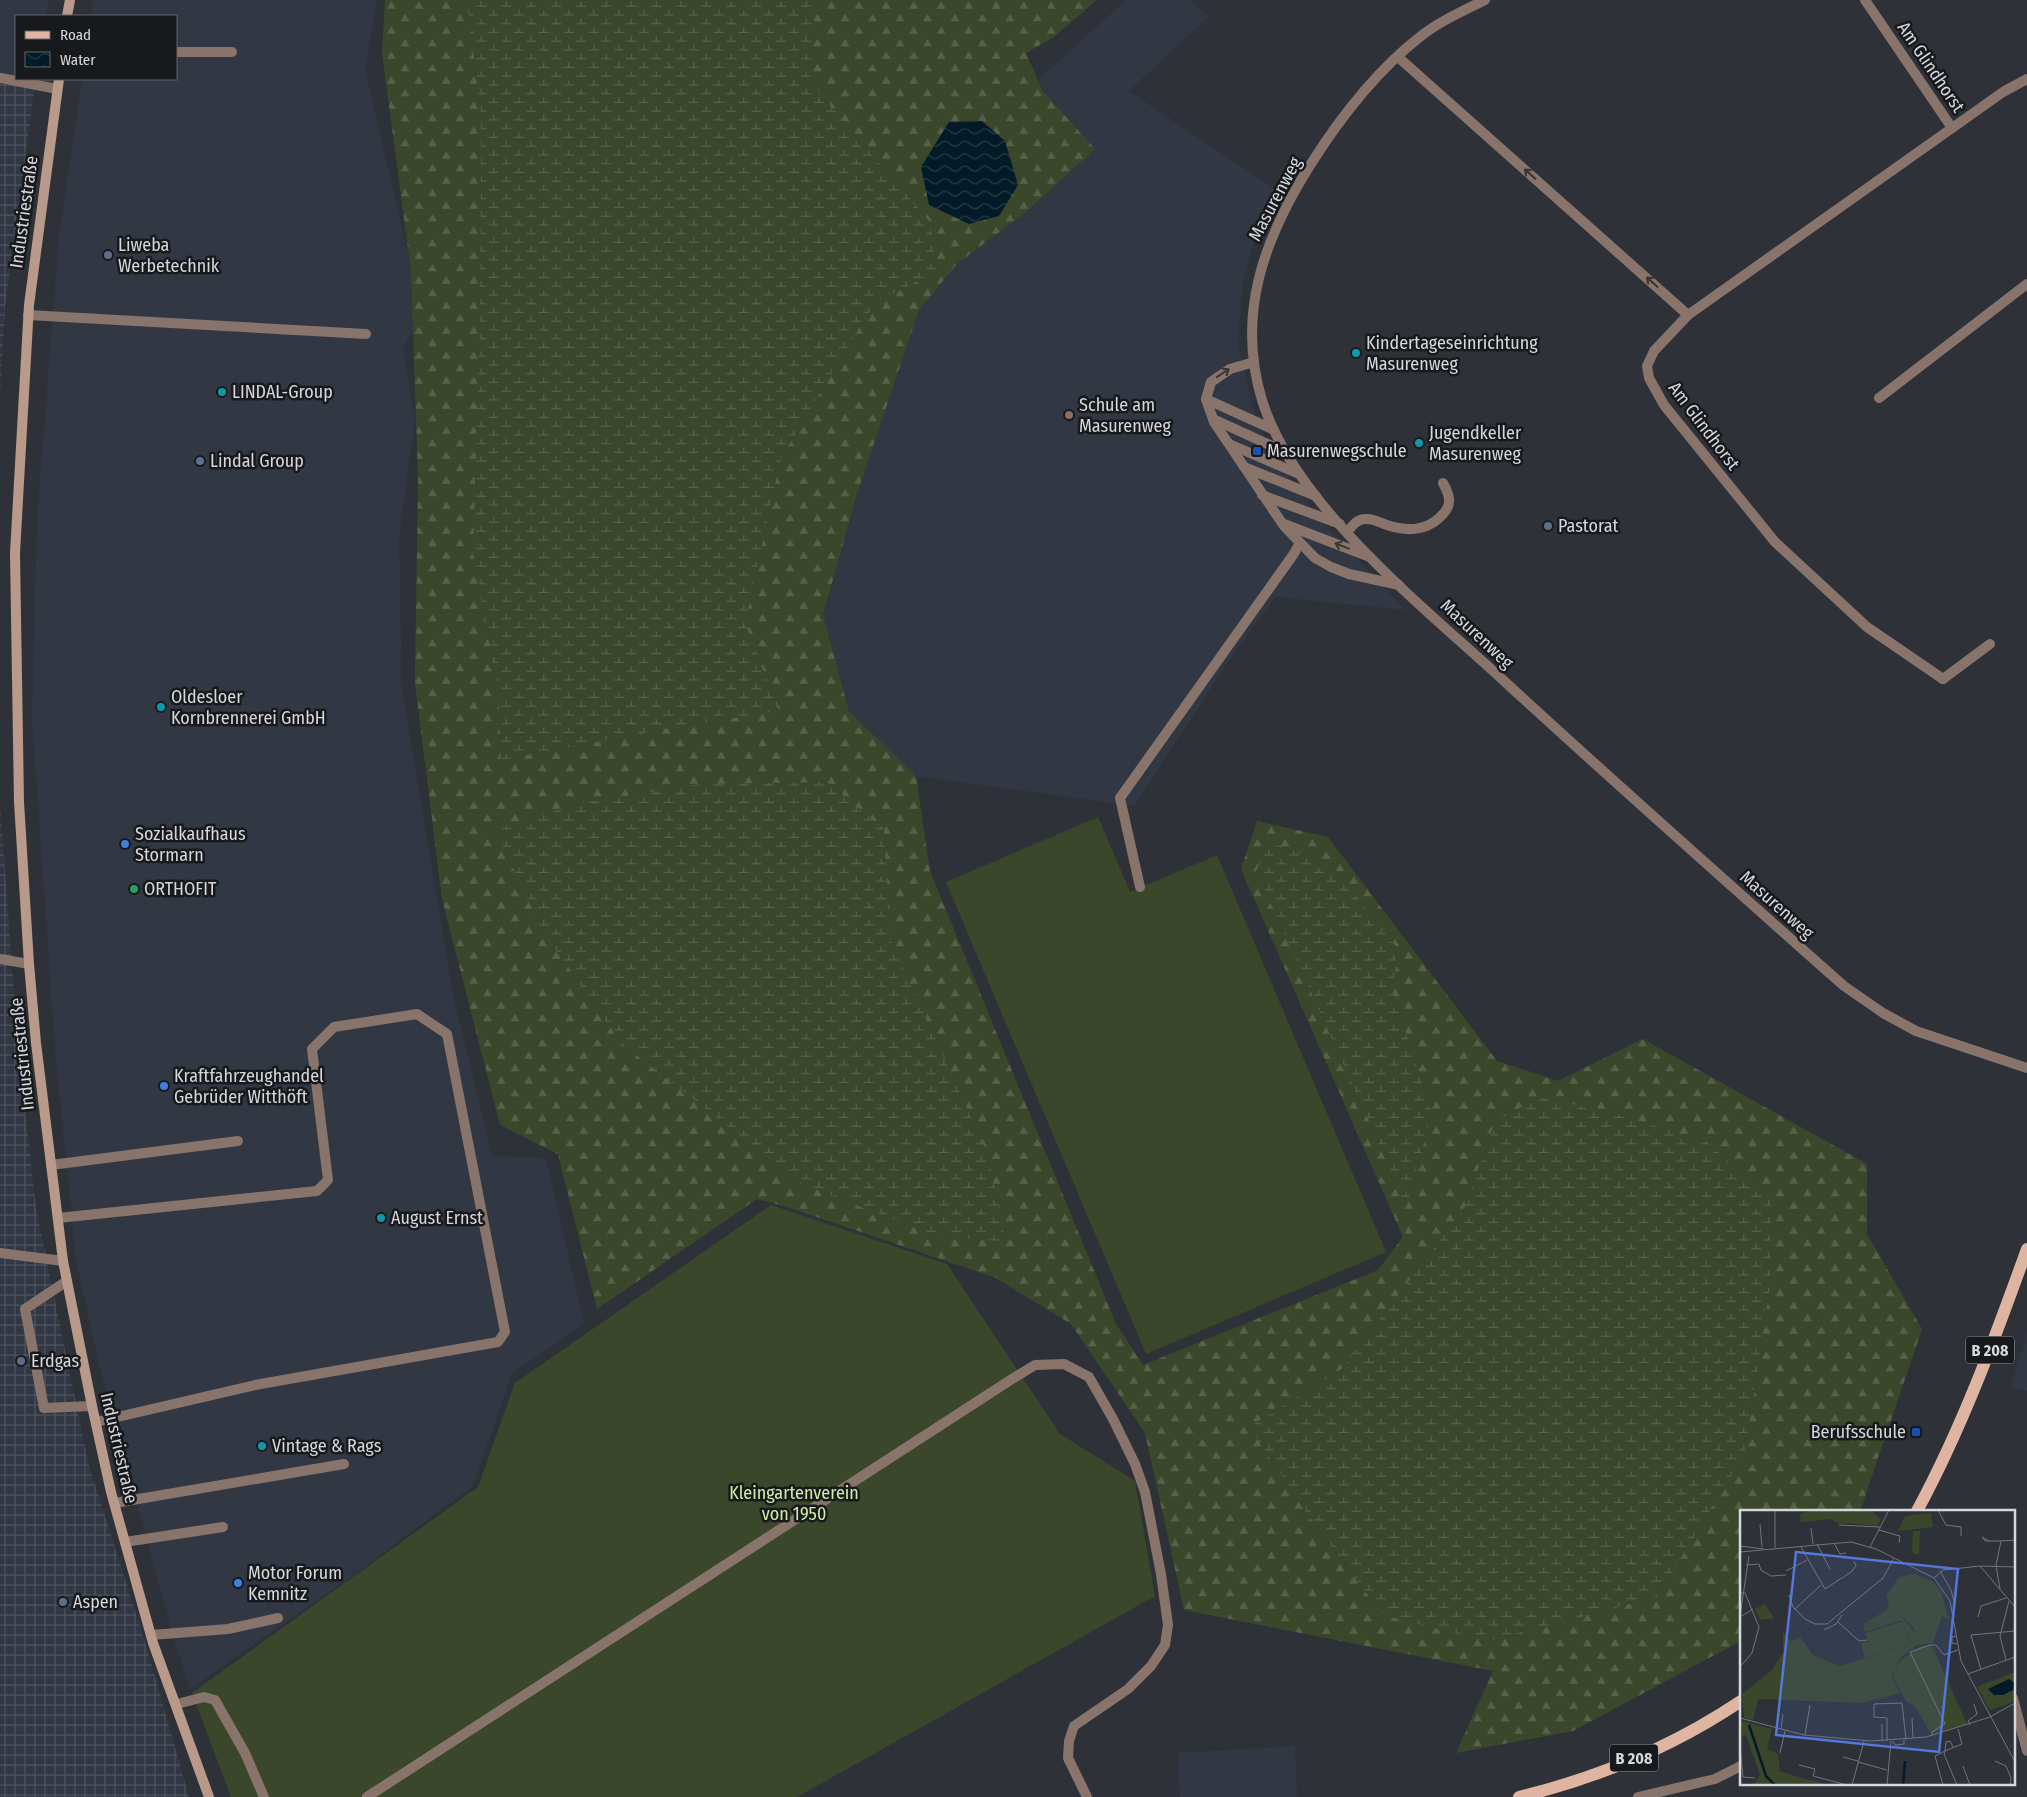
<svg xmlns="http://www.w3.org/2000/svg" width="2027" height="1797" viewBox="0 0 2027 1797" font-family="'Fira Sans Condensed',sans-serif">
<style>
.built{fill:#323744}
.industrial{fill:url(#industrial-grid)}
.forest{fill:url(#forest-firs);fill-rule:evenodd}
.wetland{fill:url(#wetland-marsh)}
.garden{fill:#3b472b}
.water{fill:url(#water-waves)}
.lines{fill:none;stroke-linecap:round;stroke-linejoin:round}
.service{stroke:#88746a;stroke-width:10}
.minor{stroke:#88746a;stroke-width:10}
.secondary{stroke:#b99989;stroke-width:10}
.primary{stroke:#dfb5a1;stroke-width:12}
.oneway{stroke:#3a3433}
.service-dot{fill:#5c6f8a;stroke:#18191c;stroke-width:2}
.culture-dot{fill:#0f9aa8;stroke:#18191c;stroke-width:2}
.education-dot{fill:#8d6e63;stroke:#18191c;stroke-width:2}
.transit-dot{fill:#1a4fb4;stroke:#18191c;stroke-width:2}
.shop-dot{fill:#3f7fe0;stroke:#18191c;stroke-width:2}
.leisure-dot{fill:#2e9e5b;stroke:#18191c;stroke-width:2}
.labels{text-anchor:middle;dominant-baseline:central;stroke-width:5;stroke-linejoin:round;paint-order:stroke}
.shield{fill:#18191c;stroke:#9c9ea2;stroke-width:1}
.shield-label{font-size:16px;font-weight:bold;fill:#d5d7db}
.street-label{font-size:18px;fill:#d5d7db;stroke:#18191c}
.poi-label{font-size:18px;fill:#d5d7db;stroke:#18191c;text-anchor:start}
.park-label{font-size:18px;fill:#cfeca7;stroke:#18191c}
.inset-river{fill:none;stroke:#031b28;stroke-width:2.5}
.inset-road{fill:none;stroke:#717479;stroke-width:1}
.view{fill:#5477d9;fill-opacity:0.15;stroke:#5477d9;stroke-width:2.5}
.inset-edge{fill:none;stroke:#d5d7db;stroke-width:2.5}
</style>
<defs>
<pattern id="industrial-grid" width="8" height="8" patternUnits="userSpaceOnUse" patternTransform="scale(1.25)"><rect width="8" height="8" fill="#323744"/><path d="M0 4h8M4 0v8" fill="none" stroke="#4f535e"/></pattern>
<pattern id="forest-firs" width="22" height="20" patternUnits="userSpaceOnUse" patternTransform="scale(1.25)"><rect width="22" height="20" fill="#3b472b"/><path d="M5 1l3.5 6h-7zM16 11l3.5 6h-7z" fill="#566149"/></pattern>
<pattern id="wetland-marsh" width="20" height="14" patternUnits="userSpaceOnUse" patternTransform="scale(1.25)"><rect width="20" height="14" fill="#3b472b"/><path d="M1 5h8M5 5V1M11 12h8M15 12V8" fill="none" stroke="#566149"/></pattern>
<pattern id="water-waves" width="16" height="10" patternUnits="userSpaceOnUse" patternTransform="scale(1.25)"><rect width="16" height="10" fill="#031b28"/><path d="M0 5q4-4 8 0t8 0" fill="none" stroke="#273b47"/></pattern>
</defs>
<rect width="100%" height="100%" fill="#2e3238"/>
<g class="built">
<polygon points="0,0 48,0 46,16 16,16 16,75 0,72"/>
<polygon points="93,0 377,0 365,69 423,318 403,346 415,421 399,538 402,690 452,990 492,1156 546,1158 584,1324 512,1373 473,1486 362,1569 190,1689 174,1640 100,1368 76,1261 55,1049 32,718 37,519 59,237 82,79 176,79 176,16 91,16"/>
<polygon points="1126,0 1189,0 1209,16 1129,91 1277,191 1254,242 1243,281 1238,341 1251,402 1260,428 1278,461 1301,494 1326,526 1406,610 1276,597 1231,657 1134,806 916,776 849,711 823,616 857,494 919,310 957,264 1025,213 1094,149 1042,90 1038,80"/>
<polygon points="2027,1333 2027,1391 2010,1387"/>
<polygon points="1295,1746 1297,1797 1180,1797 1178,1753"/>
</g>
<g class="industrial">
<polygon points="0,72 16,75 16,79 36,79 5,306 0,396"/>
<polygon points="0,805 19,1058 36,1208 88,1462 148,1652 189,1797 0,1797"/>
</g>
<path class="forest" d="M 385,0 L 1097,0 L 1054,37 L 1026,53 L 1042,90 L 1095,149 L 1025,213 L 957,264 L 919,310 L 857,494 L 823,615 L 849,711 L 916,776 L 930,871 L 1116,1324 L 1143,1365 L 1378,1270 L 1403,1237 L 1241,869 L 1257,821 L 1328,837 L 1497,1061 L 1558,1081 L 1643,1039 L 1867,1164 L 1867,1234 L 1922,1329 L 1860,1511 L 1741,1511 L 1741,1641 L 1573,1731 L 1456,1753 L 1493,1671 L 1184,1610 L 1145,1433 L 1071,1324 L 996,1278 L 787,1207 L 757,1199 L 597,1309 L 558,1154 L 500,1125 L 442,899 L 415,683 L 418,479 L 411,272 L 382,52 ZM 1271,842 L 1334,868 L 1397,948 L 1393,994 L 1432,1113 L 1406,1207 L 1370,1123 ZM 1495,1122 L 1383,1615 L 1306,1512 L 1249,1427 L 1342,1369 L 1465,1207 Z"/>
<g class="wetland">
<polygon points="467,0 815,0 811,83 930,222 937,272 875,302 781,458 745,623 779,711 663,729 501,760 498,690 473,554 480,316 481,114"/>
<polygon points="827,782 884,829 890,939 988,1155 1006,1242 934,1235 802,1184 621,1043 541,928 495,829 581,803 700,784"/>
<polygon points="1271,842 1334,867 1397,948 1393,994 1432,1113 1406,1208 1370,1123 1256,871"/>
<polygon points="1538,1097 1606,1111 1707,1142 1771,1200 1770,1287 1745,1453 1657,1597 1487,1641 1383,1615 1306,1512 1249,1427 1342,1369 1465,1207 1495,1122"/>
</g>
<g class="garden">
<polygon points="1098,817 1130,892 1217,855 1386,1252 1146,1354 946,882"/>
<polygon points="771,1205 947,1264 1060,1434 1135,1481 1155,1596 797,1797 231,1797 192,1693 478,1487 515,1383"/>
</g>
<polygon class="water" points="982,121 1005,141 1018,185 999,216 969,224 929,205 921,167 949,122"/>
<g class="lines">
<g class="service">
<polyline points="1865,0 1952,128"/>
<polyline points="176,52 232,52"/>
<polyline points="0,78 57,89"/>
<polyline points="28,315 366,334"/>
<polyline points="1254,362 1230,369 1211,382 1206,399 1214,422 1284,526 1315,558 1331,567 1349,574 1399,585"/>
<polyline points="1879,398 2027,284"/>
<polyline points="1206,399 1274,430"/>
<polyline points="1213,419 1285,452"/>
<polyline points="1229,444 1299,474"/>
<polyline points="1244,467 1316,496"/>
<polyline points="1262,495 1340,524"/>
<polyline points="1284,524 1370,557"/>
<path d="M 1347,532 C 1352,526 1357,519 1365,519 C 1373,518 1380,523 1387,525 C 1408,532 1428,531 1443,514 C 1453,504 1449,494 1443,483"/>
<polyline points="1943,679 1990,644"/>
<polyline points="1140,887 1120,798 1293,555 1300,543"/>
<polyline points="0,959 29,964"/>
<polyline points="51,1165 238,1141"/>
<polyline points="58,1218 317,1191 328,1180 312,1049 334,1027 417,1014 447,1034 505,1332 498,1342 255,1385 96,1422"/>
<polyline points="0,1253 63,1261"/>
<polyline points="67,1281 25,1309 44,1408 92,1406"/>
<polyline points="115,1503 344,1464"/>
<polyline points="125,1542 223,1527"/>
<polyline points="151,1635 228,1629 278,1618"/>
<polyline points="177,1704 204,1697 215,1700 245,1753 264,1797"/>
<polyline points="367,1797 1012,1379 1035,1365 1064,1364 1089,1377 1113,1419 1135,1464 1145,1492 1161,1574 1168,1625 1165,1645 1151,1666 1128,1689 1074,1726 1069,1741 1068,1758 1087,1797"/>
</g>
<g class="minor">
<path d="M 1485,0 C 1463,11 1440,21 1421,36 C 1376,71 1339,119 1309,167 C 1264,239 1236,315 1262,400 C 1294,505 1423,606 1503,680 C 1615,783 1730,885 1844,986 L 1883,1013 L 1916,1031 L 2027,1068"/>
<polyline points="1398,57 1688,315"/>
<polyline points="1943,679 1867,627 1775,542 1664,405 1649,378 1647,366 1654,351 1688,315 2003,92 2027,79"/>
<polyline points="2013,1698 2027,1751"/>
<polyline points="1638,1797 1715,1779 1741,1766"/>
</g>
<g class="secondary">
<polyline points="67,16 70,0"/>
<polyline points="59,79 29,305 15,553 19,802 29,964 36,1043 63,1261 92,1406 111,1492 153,1643 209,1797"/>
</g>
<g class="primary">
<path d="M 1917,1511 C 1962,1428 1995,1338 2027,1249"/>
<path d="M 1519,1797 C 1597,1778 1674,1746 1741,1701"/>
</g>
</g>
<defs><path id="oneway-shaft" d="M-6 0H5M1.5-3L5.5 0L1.5 3" fill="none" stroke-width="1.6" stroke-linecap="round" stroke-linejoin="round" transform="scale(1.25)"/></defs>
<g class="oneway">
<use href="#oneway-shaft" transform="translate(1530 174) rotate(-138)"/>
<use href="#oneway-shaft" transform="translate(1652 282) rotate(-138)"/>
<use href="#oneway-shaft" transform="translate(1223 373) rotate(-34)"/>
<use href="#oneway-shaft" transform="translate(1342 546) rotate(-159)"/>
</g>
<g class="service-dot">
<circle cx="108" cy="255" r="5"/>
<circle cx="200" cy="461" r="5"/>
<circle cx="1548" cy="526" r="5"/>
<circle cx="21" cy="1361" r="5"/>
<circle cx="63" cy="1602" r="5"/>
</g>
<g class="culture-dot">
<circle cx="1356" cy="353" r="5"/>
<circle cx="222" cy="392" r="5"/>
<circle cx="1419" cy="443" r="5"/>
<circle cx="161" cy="707" r="5"/>
<circle cx="381" cy="1218" r="5"/>
<circle cx="262" cy="1446" r="5"/>
</g>
<circle class="education-dot" cx="1069" cy="415" r="5"/>
<g class="transit-dot">
<rect x="1252" y="446" width="10" height="10" rx="2.5"/>
<rect x="1911" y="1427" width="10" height="10" rx="2.5"/>
</g>
<g class="shop-dot">
<circle cx="125" cy="844" r="5"/>
<circle cx="164" cy="1086" r="5"/>
<circle cx="238" cy="1583" r="5"/>
</g>
<circle class="leisure-dot" cx="134" cy="889" r="5"/>
<g class="labels">
<g class="shield">
<rect x="1966" y="1336.5" width="48" height="27" rx="4"/>
<rect x="1610" y="1744.5" width="48" height="27" rx="4"/>
</g>
<g class="shield-label">
<text x="1990" y="1350">B 208</text>
<text x="1634" y="1758">B 208</text>
</g>
<g class="street-label">
<text transform="translate(1931 67) rotate(56)">Am Glindhorst</text>
<text transform="translate(1275 199) rotate(-62)">Masurenweg</text>
<text transform="translate(24 212) rotate(-82)">Industriestraße</text>
<text transform="translate(1704 426) rotate(53)">Am Glindhorst</text>
<text transform="translate(1477 634) rotate(43)">Masurenweg</text>
<text transform="translate(1777 905) rotate(42)">Masurenweg</text>
<text transform="translate(22 1054) rotate(-96)">Industriestraße</text>
<text transform="translate(119 1448) rotate(77)">Industriestraße</text>
</g>
<g class="poi-label">
<text x="118" y="245">Liweba<tspan x="118" dy="21">Werbetechnik</tspan></text>
<text x="1366" y="343">Kindertageseinrichtung<tspan x="1366" dy="21">Masurenweg</tspan></text>
<text x="232" y="392">LINDAL-Group</text>
<text x="1079" y="405">Schule am<tspan x="1079" dy="21">Masurenweg</tspan></text>
<text x="1429" y="433">Jugendkeller<tspan x="1429" dy="21">Masurenweg</tspan></text>
<text x="1267" y="451">Masurenwegschule</text>
<text x="210" y="461">Lindal Group</text>
<text x="1558" y="526">Pastorat</text>
<text x="171" y="697">Oldesloer<tspan x="171" dy="21">Kornbrennerei GmbH</tspan></text>
<text x="135" y="834">Sozialkaufhaus<tspan x="135" dy="21">Stormarn</tspan></text>
<text x="144" y="889">ORTHOFIT</text>
<text x="174" y="1076">Kraftfahrzeughandel<tspan x="174" dy="21">Gebrüder Witthöft</tspan></text>
<text x="391" y="1218">August Ernst</text>
<text x="31" y="1361">Erdgas</text>
<text x="1906" y="1432" text-anchor="end">Berufsschule</text>
<text x="272" y="1446">Vintage &amp; Rags</text>
<text x="248" y="1573">Motor Forum<tspan x="248" dy="21">Kemnitz</tspan></text>
<text x="73" y="1602">Aspen</text>
</g>
<g class="park-label">
<text x="794" y="1493">Kleingartenverein<tspan x="794" dy="21">von 1950</tspan></text>
</g>
</g>
<g transform="translate(1740 1510)">
<rect width="275" height="275" fill="#2e3238"/>
<path d="M 103,0 L 129,0 L 141,9 L 138,16 L 109,13 ZM 173,21 L 180,21 L 179,45 L 173,43 L 172,38 Z" fill="#3b472b"/>
<path d="M 71,0 L 103,0 L 109,13 L 100,14 L 91,9 L 61,12 L 60,4 ZM 175,64 L 192,71 L 201,82 L 209,110 L 202,106 L 193,133 L 177,135 L 161,147 L 152,168 L 160,183 L 122,193 L 18,189 L 13,210 L 4,208 L 2,184 L 31,161 L 43,143 L 43,120 L 51,132 L 60,127 L 73,145 L 100,156 L 171,134 L 162,110 L 127,121 L 123,119 L 125,113 L 147,100 L 149,94 L 146,86 L 159,67 ZM 162,76 L 184,81 L 177,125 L 159,104 ZM 151,106 L 158,109 L 125,118 L 128,113 ZM 275,162 L 275,173 L 263,185 L 275,179 L 275,191 L 250,200 L 237,177 ZM 1,211 L 32,219 L 27,239 L 38,244 L 40,261 L 55,266 L 58,275 L 13,275 L 20,265 L 6,225 L 2,226 Z" fill="#3b472b" fill-rule="evenodd"/>
<path d="M 162,76 L 184,81 L 197,90 L 199,106 L 196,115 L 177,126 L 173,117 L 150,96 ZM 151,106 L 159,109 L 125,118 L 135,108 ZM 65,143 L 70,143 L 72,149 L 85,159 L 100,163 L 108,161 L 110,187 L 25,181 L 34,171 L 38,153 L 52,152 ZM 150,146 L 158,146 L 151,164 L 137,179 L 116,188 L 115,158 L 120,153 L 130,153 ZM 55,266 L 74,271 L 89,275 L 58,275 Z" fill="#3b472b"/>
<path d="M 25,94 L 34,108 L 20,110 L 15,99 Z" fill="#3b472b"/>
<path d="M 191,3 L 193,17 L 158,21 L 165,6 ZM 163,111 L 170,134 L 125,148 L 121,133 L 128,131 L 125,123 ZM 181,136 L 192,136 L 227,214 L 191,224 L 175,196 L 166,191 L 153,167 L 160,151 Z" fill="#3b472b"/>
<path d="M 269,169 L 275,173 L 275,179 L 263,185 L 254,185 L 248,179 Z" fill="#031b28"/>
<path class="inset-river" d="M 9,215 L 26,266 L 35,275M 163,275 L 165,251"/>
<path class="inset-road" d="M 35,0 L 35,38M 198,0 L 206,15 L 221,17 L 221,26M 20,14 L 22,37M 99,15 L 140,17M 71,18 L 73,34M 139,20 L 160,26 L 159,33M 249,31 L 242,27 L 245,31 L 261,31M 94,33 L 100,44 L 106,43M 77,34 L 90,59M 0,36 L 24,39M 61,37 L 85,79 L 111,62 L 116,56 L 114,51M 130,37 L 149,0M 0,42 L 111,32 L 136,39 L 194,68 L 210,91 L 221,151 L 275,252M 6,55 L 19,54 L 21,60 L 31,66 L 46,65M 241,56 L 275,57M 46,61 L 67,50M 200,61 L 211,80 L 215,95M 194,68 L 203,60 L 240,56 L 275,97M 260,79 L 256,55 L 261,31 L 275,30M 0,83 L 5,83 L 19,117 L 12,143 L 0,157M 49,85 L 53,97 L 65,109 L 75,114 L 87,114 L 143,68 L 154,48M 55,99 L 81,75M 0,106 L 9,46M 0,107 L 13,99M 238,107 L 241,96 L 266,88M 98,112 L 119,131 L 127,130M 84,120 L 96,114 L 102,105M 216,126 L 212,127 L 212,133 L 217,134M 266,150 L 260,126 L 269,91M 241,160 L 231,125 L 275,121M 228,164 L 275,147M 250,207 L 275,193M 0,208 L 64,225 L 131,231 L 186,227 L 250,207M 172,208 L 173,228M 142,214 L 142,231M 230,215 L 228,211 L 237,204 L 234,194M 41,219 L 43,204M 65,225 L 70,195M 192,225 L 192,222 L 205,214 L 170,142 L 190,135 L 196,135 L 204,145 L 218,140M 147,231 L 147,208 L 134,207 L 134,194 L 162,193 L 166,230M 153,231 L 155,235 L 164,234 L 164,230M 0,237 L 3,267 L 15,268M 40,243 L 45,221M 103,247 L 118,251M 255,251 L 266,256 L 271,268 L 270,275M 118,252 L 147,260M 59,255 L 75,259 L 73,266 L 107,275M 223,256 L 230,275M 112,275 L 124,231M 147,275 L 151,231M 203,275 L 195,246 L 205,241 L 206,232 L 210,231 L 213,237M 217,275 L 204,244 L 205,241 L 222,234 L 218,219"/>
<path class="view" d="M 56,42 L 218,59 L 199,242 L 36,225 Z"/>
<rect width="275" height="275" class="inset-edge"/>
</g>
<rect x="15" y="15" width="162" height="65" fill="#18191c" stroke="#646568"/>
<rect x="25" y="31" width="25" height="8" fill="#dfb5a1" stroke="#646568"/>
<text x="60" y="40" font-size="15" fill="#d5d7db">Road</text>
<rect x="25" y="52" width="25" height="15" fill="url(#water-waves)" stroke="#646568"/>
<text x="60" y="65" font-size="15" fill="#d5d7db">Water</text>
</svg>
